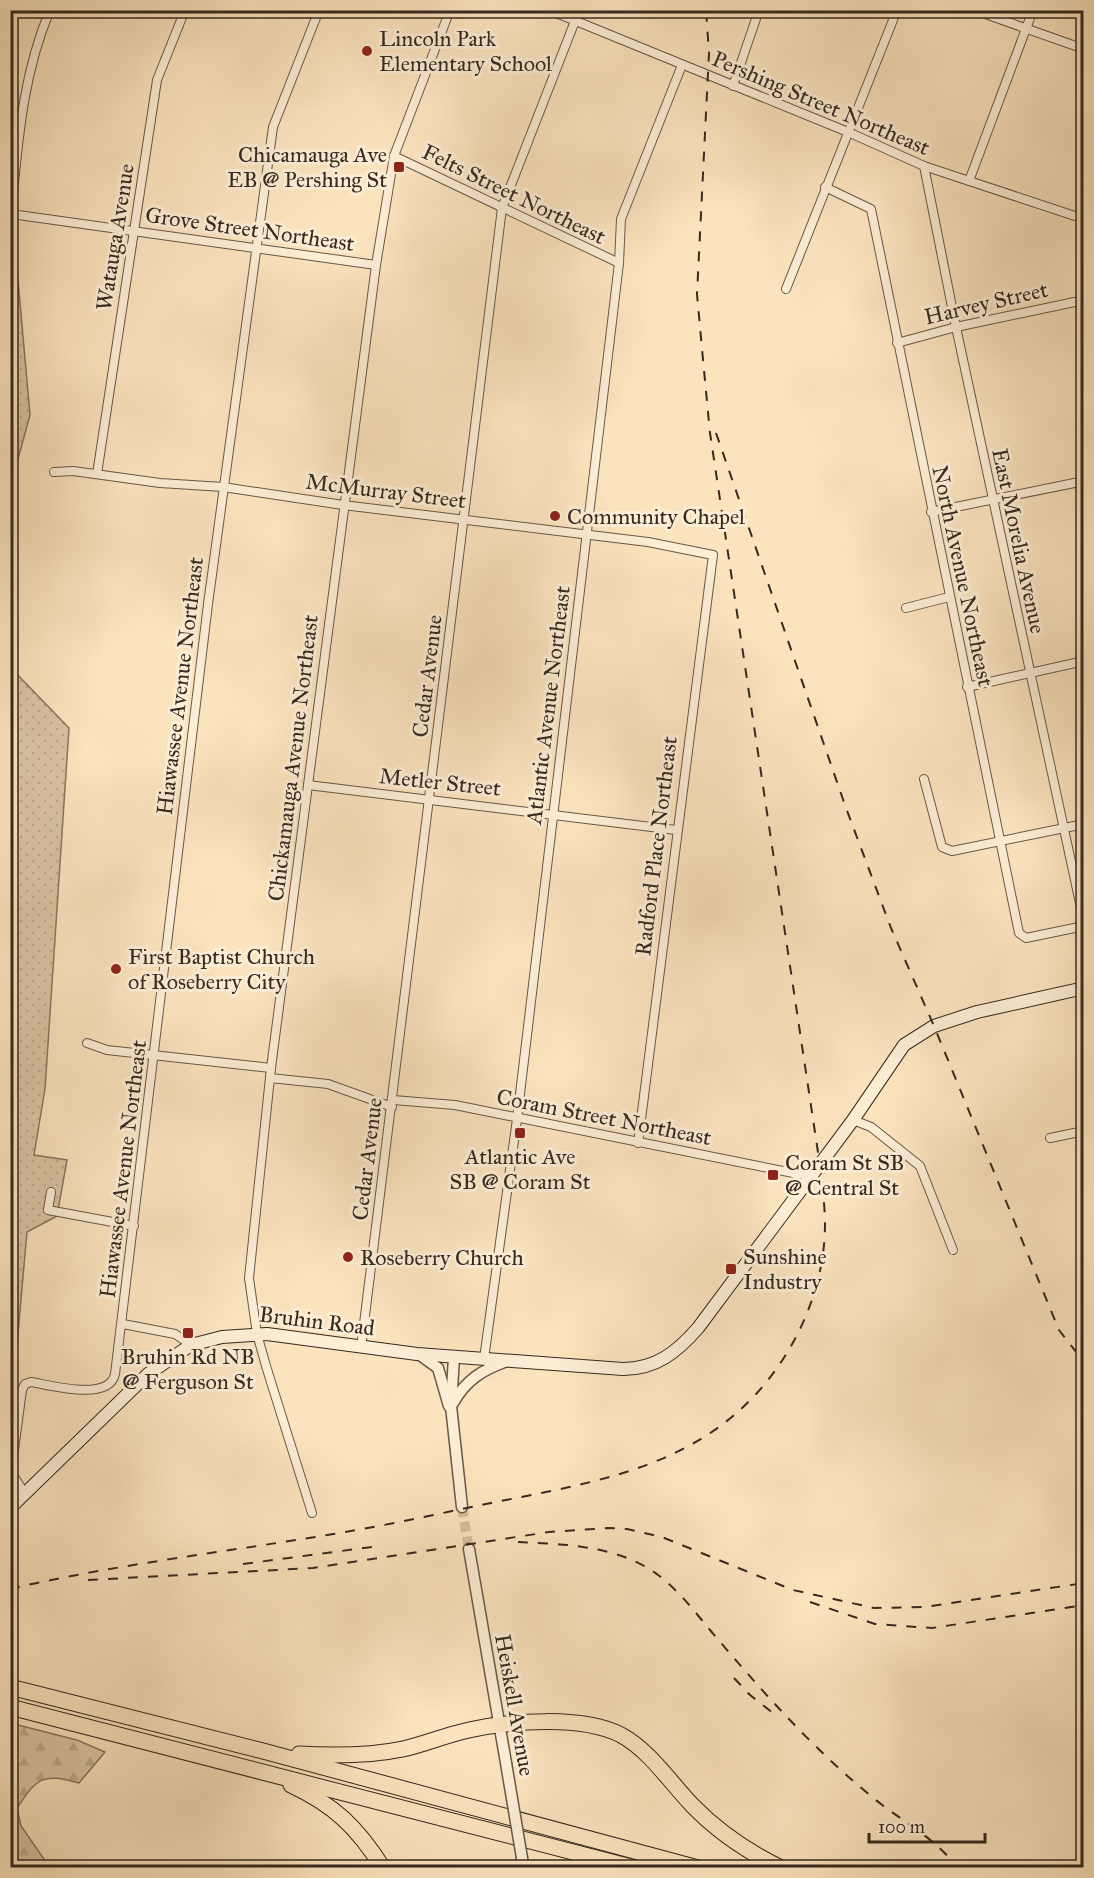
<svg xmlns="http://www.w3.org/2000/svg" width="1094" height="1878" viewBox="0 0 1094 1878" font-family="'IM FELL Great Primer',serif">
<style>
.forest{fill:url(#forest-firs);stroke:#887661;stroke-width:1.5}
.park{fill:url(#park-dots);stroke:#887661;stroke-width:1.5}
.lines{fill:none;stroke-linecap:round;stroke-linejoin:round}
.tertiary-tunnel{stroke:#d4be9e;stroke-width:10;stroke-dasharray:10 5;stroke-linecap:butt}
.minor-casing{stroke:#675847;stroke-width:10}
.tertiary-casing{stroke:#675847;stroke-width:13}
.secondary-casing{stroke:#36291f;stroke-width:14}
.motorway-casing{stroke:#36291f;stroke-width:17}
.minor{stroke:#fcedd5;stroke-width:8}
.tertiary{stroke:#fcedd5;stroke-width:10}
.secondary{stroke:#fcedd5;stroke-width:12}
.motorway{stroke:#fbe3be;stroke-width:15}
.rail{stroke:#36291f;stroke-width:2;stroke-dasharray:10 10;stroke-linecap:butt}
.tertiary-bridge-casing{stroke:#675847;stroke-width:13;stroke-linecap:butt}
.tertiary-bridge{stroke:#fcedd5;stroke-width:10}
.poi-dot{fill:#8f2418;stroke:#fcedd5;stroke-width:2}
.labels{text-anchor:middle;dominant-baseline:central;stroke-width:6;stroke-linejoin:round;paint-order:stroke}
.poi-label{font-size:22px;fill:#36291f;stroke:#fcedd5;text-anchor:start}
.street-label{font-size:22px;fill:#36291f;stroke:#fcedd5}
</style>
<defs>
<pattern id="forest-firs" width="22" height="20" patternUnits="userSpaceOnUse" patternTransform="scale(1.5)"><rect width="22" height="20" fill="#dac3a3"/><path d="M5 1l3.5 6h-7zM16 11l3.5 6h-7z" fill="#bca88c"/></pattern>
<pattern id="park-dots" width="8" height="8" patternUnits="userSpaceOnUse" patternTransform="scale(1.5)"><rect width="8" height="8" fill="#dac3a3"/><path d="M2 2h.1M6 6h.1" fill="none" stroke="#bca88c" stroke-width="1.8" stroke-linecap="round"/></pattern>
</defs>
<rect width="100%" height="100%" fill="#fbe3be"/>
<filter id="stains"><feTurbulence type="fractalNoise" baseFrequency=".00333" numOctaves="4"/><feColorMatrix values="0 0 0 0 .2 0 0 0 0 .09 0 0 0 0 .02 0 0 0 .5 -.17"/></filter>
<radialGradient id="worn" r=".72"><stop offset=".6" stop-color="#630" stop-opacity="0"/><stop offset="1" stop-color="#630" stop-opacity=".3"/></radialGradient>
<path class="forest" d="M 10,1723 L 77,1740 L 105,1752 L 79,1783 C 42,1773 38,1777 17,1808 L 21,1826 L 48,1865 L 53,1867 L 11,1867 Z"/>
<g class="park">
<polygon points="11,222 13,224 30,415 11,485"/>
<polygon points="10,667 69,728 45,1089 34,1155 67,1160 57,1216 27,1232 12,1401"/>
</g>
<g class="lines">
<polyline class="tertiary-tunnel" points="462,1507 469,1549"/>
<defs>
<g id="minor">
<path d="M 50,10 C 22,76 18,144 11,214 L 376,265"/>
<polyline points="549,10 848,132 924,166 1084,219"/>
<polyline points="974,10 1084,49"/>
<polyline points="733,86 759,10"/>
<polyline points="394,156 619,263"/>
<polyline points="924,166 956,327 1084,922"/>
<polyline points="969,181 1033,10"/>
<polyline points="825,187 871,209 1019,933 1026,938 1084,926"/>
<polyline points="786,289 897,10"/>
<polyline points="1081,300 1084,312"/>
<polyline points="897,343 956,327 1084,300"/>
<polyline points="54,472 73,471 160,483 223,487 343,505 648,542 713,555 638,1143"/>
<polyline points="97,474 157,80 185,10"/>
<polyline points="931,512 1084,481"/>
<polyline points="906,608 949,597"/>
<polyline points="967,687 1084,661"/>
<polyline points="924,779 942,847 952,851 1084,824"/>
<polyline points="308,785 676,830"/>
<polyline points="87,1043 107,1050 271,1068"/>
<polyline points="270,1078 328,1084 392,1107"/>
<polyline points="393,1100 455,1105 808,1176"/>
<polyline points="853,1120 871,1127 920,1166 953,1250"/>
<polyline points="1050,1138 1084,1131"/>
<polyline points="51,1192 48,1210 134,1226"/>
<polyline points="123,1324 175,1334 191,1345"/>
<polyline points="361,1348 502,208 575,21"/>
<polyline points="484,1359 517,1119 619,263 621,219 682,65"/>
<path d="M 25,1494 L 11,1472 L 22,1390 L 25,1384 L 31,1382 C 50,1385 109,1402 115,1374 L 208,604 L 273,127 L 319,10"/>
<polyline points="312,1513 266,1366 257,1334 249,1278 271,1068 376,265 394,156 450,10"/>
</g>
<g id="tertiary">
<polyline points="420,1355 438,1368 449,1406"/>
<polyline points="454,1357 451,1406 462,1507"/>
<path d="M 453,1403 C 466,1380 482,1370 507,1361"/>
<polyline points="469,1549 506,1763"/>
<polyline points="522,1858 523,1868"/>
</g>
<path id="secondary" d="M 10,1508 L 148,1374 L 191,1345 L 222,1337 L 267,1334 L 417,1354 L 623,1369 C 656,1369 677,1352 698,1328 L 853,1120 L 904,1045 L 934,1026 L 977,1012 L 1084,988"/>
<g id="motorway">
<polyline points="10,1687 263,1751 698,1868"/>
<polyline points="10,1707 635,1868"/>
<path d="M 299,1754 C 333,1756 369,1756 403,1749 C 425,1744 446,1735 469,1730 C 512,1721 581,1715 621,1735 C 649,1750 670,1782 692,1805 C 717,1831 748,1852 781,1868"/>
<path d="M 291,1785 C 334,1805 357,1827 383,1868"/>
</g>
</defs>
<use href="#minor" class="minor-casing"/>
<use href="#tertiary" class="tertiary-casing"/>
<use href="#secondary" class="secondary-casing"/>
<use href="#motorway" class="motorway-casing"/>
<use href="#minor" class="minor"/>
<use href="#tertiary" class="tertiary"/>
<use href="#secondary" class="secondary"/>
<use href="#motorway" class="motorway"/>
<g class="rail">
<polyline points="716,433 846,808 891,928 934,1026 1059,1330 1084,1362"/>
<path d="M 518,1542 C 560,1544 608,1545 646,1567 C 672,1582 691,1607 710,1630 C 760,1689 811,1747 871,1796 C 902,1822 932,1835 958,1868"/>
<polyline points="243,1564 379,1546"/>
<polyline points="88,1580 313,1568 549,1532 608,1528 627,1529 662,1537 793,1590 874,1608 925,1607 1084,1583"/>
<path d="M 10,1589 C 126,1562 245,1550 362,1529 C 402,1522 442,1513 481,1505 C 568,1487 663,1475 733,1416 C 788,1370 825,1296 825,1224 C 825,1209 823,1194 822,1179 L 710,433 L 702,349 L 697,294 L 709,53 L 706,10"/>
<polyline points="810,1602 875,1624 932,1628 1084,1605"/>
<polyline points="734,1678 750,1695 773,1713"/>
</g>
<defs>
<polyline id="tertiary-bridge" points="506,1763 522,1858"/>
</defs>
<use href="#tertiary-bridge" class="tertiary-bridge-casing"/>
<use href="#tertiary-bridge" class="tertiary-bridge"/>
</g>
<g class="poi-dot">
<circle cx="367" cy="51" r="6"/>
<rect x="393" y="161" width="12" height="12" rx="3"/>
<circle cx="555" cy="516" r="6"/>
<circle cx="116" cy="969" r="6"/>
<rect x="514" y="1127" width="12" height="12" rx="3"/>
<rect x="767" y="1169" width="12" height="12" rx="3"/>
<circle cx="348" cy="1257" r="6"/>
<rect x="725" y="1263" width="12" height="12" rx="3"/>
<rect x="182" y="1327" width="12" height="12" rx="3"/>
</g>
<g class="labels">
<g class="poi-label">
<text x="379" y="38">Lincoln Park<tspan x="379" dy="25">Elementary School</tspan></text>
<text x="387" y="154" text-anchor="end">Chicamauga Ave<tspan x="387" dy="25">EB @ Pershing St</tspan></text>
<text x="567" y="516">Community Chapel</text>
<text x="128" y="956">First Baptist Church<tspan x="128" dy="25">of Roseberry City</tspan></text>
<text x="520" y="1156" text-anchor="middle">Atlantic Ave<tspan x="520" dy="25">SB @ Coram St</tspan></text>
<text x="785" y="1162">Coram St SB<tspan x="785" dy="25">@ Central St</tspan></text>
<text x="743" y="1256">Sunshine<tspan x="743" dy="25">Industry</tspan></text>
<text x="360" y="1257">Roseberry Church</text>
<text x="188" y="1356" text-anchor="middle">Bruhin Rd NB<tspan x="188" dy="25">@ Ferguson St</tspan></text>
</g>
<g class="street-label">
<text transform="translate(821 103) rotate(23)">Pershing Street Northeast</text>
<text transform="translate(514 194) rotate(26)">Felts Street Northeast</text>
<text transform="translate(250 229) rotate(8)">Grove Street Northeast</text>
<text transform="translate(115 237) rotate(-81)">Watauga Avenue</text>
<text transform="translate(986 303) rotate(-13)">Harvey Street</text>
<text transform="translate(386 491) rotate(7)">McMurray Street</text>
<text transform="translate(1019 541) rotate(78)">East Morelia Avenue</text>
<text transform="translate(963 576) rotate(78)">North Avenue Northeast</text>
<text transform="translate(427 676) rotate(-83)">Cedar Avenue</text>
<text transform="translate(180 686) rotate(-83)">Hiawassee Avenue Northeast</text>
<text transform="translate(548 705) rotate(-83)">Atlantic Avenue Northeast</text>
<text transform="translate(293 758) rotate(-83)">Chickamauga Avenue Northeast</text>
<text transform="translate(440 782) rotate(6)">Metler Street</text>
<text transform="translate(656 846) rotate(-83)">Radford Place Northeast</text>
<text transform="translate(604 1117) rotate(11)">Coram Street Northeast</text>
<text transform="translate(367 1159) rotate(-83)">Cedar Avenue</text>
<text transform="translate(123 1169) rotate(-83)">Hiawassee Avenue Northeast</text>
<text transform="translate(317 1321) rotate(7)">Bruhin Road</text>
<text transform="translate(515 1705) rotate(80)">Heiskell Avenue</text>
</g>
</g>
<rect width="1094" height="1878" fill="none" stroke="#fbe3be" stroke-width="36"/>
<rect x="12" y="12" width="1070" height="1854" fill="none" stroke="#36291f" stroke-width="3"/>
<rect x="18" y="18" width="1058" height="1842" fill="none" stroke="#36291f" stroke-width="1.5"/>
<path d="M869 1833v9h116v-9" fill="none" stroke="#36291f" stroke-width="3"/>
<text x="878" y="1833" font-size="18" fill="#36291f" stroke="#fcedd5" stroke-width="4.5" paint-order="stroke">100 m</text>
<rect width="100%" height="100%" filter="url(#stains)"/>
<rect width="100%" height="100%" fill="url(#worn)"/>
</svg>
